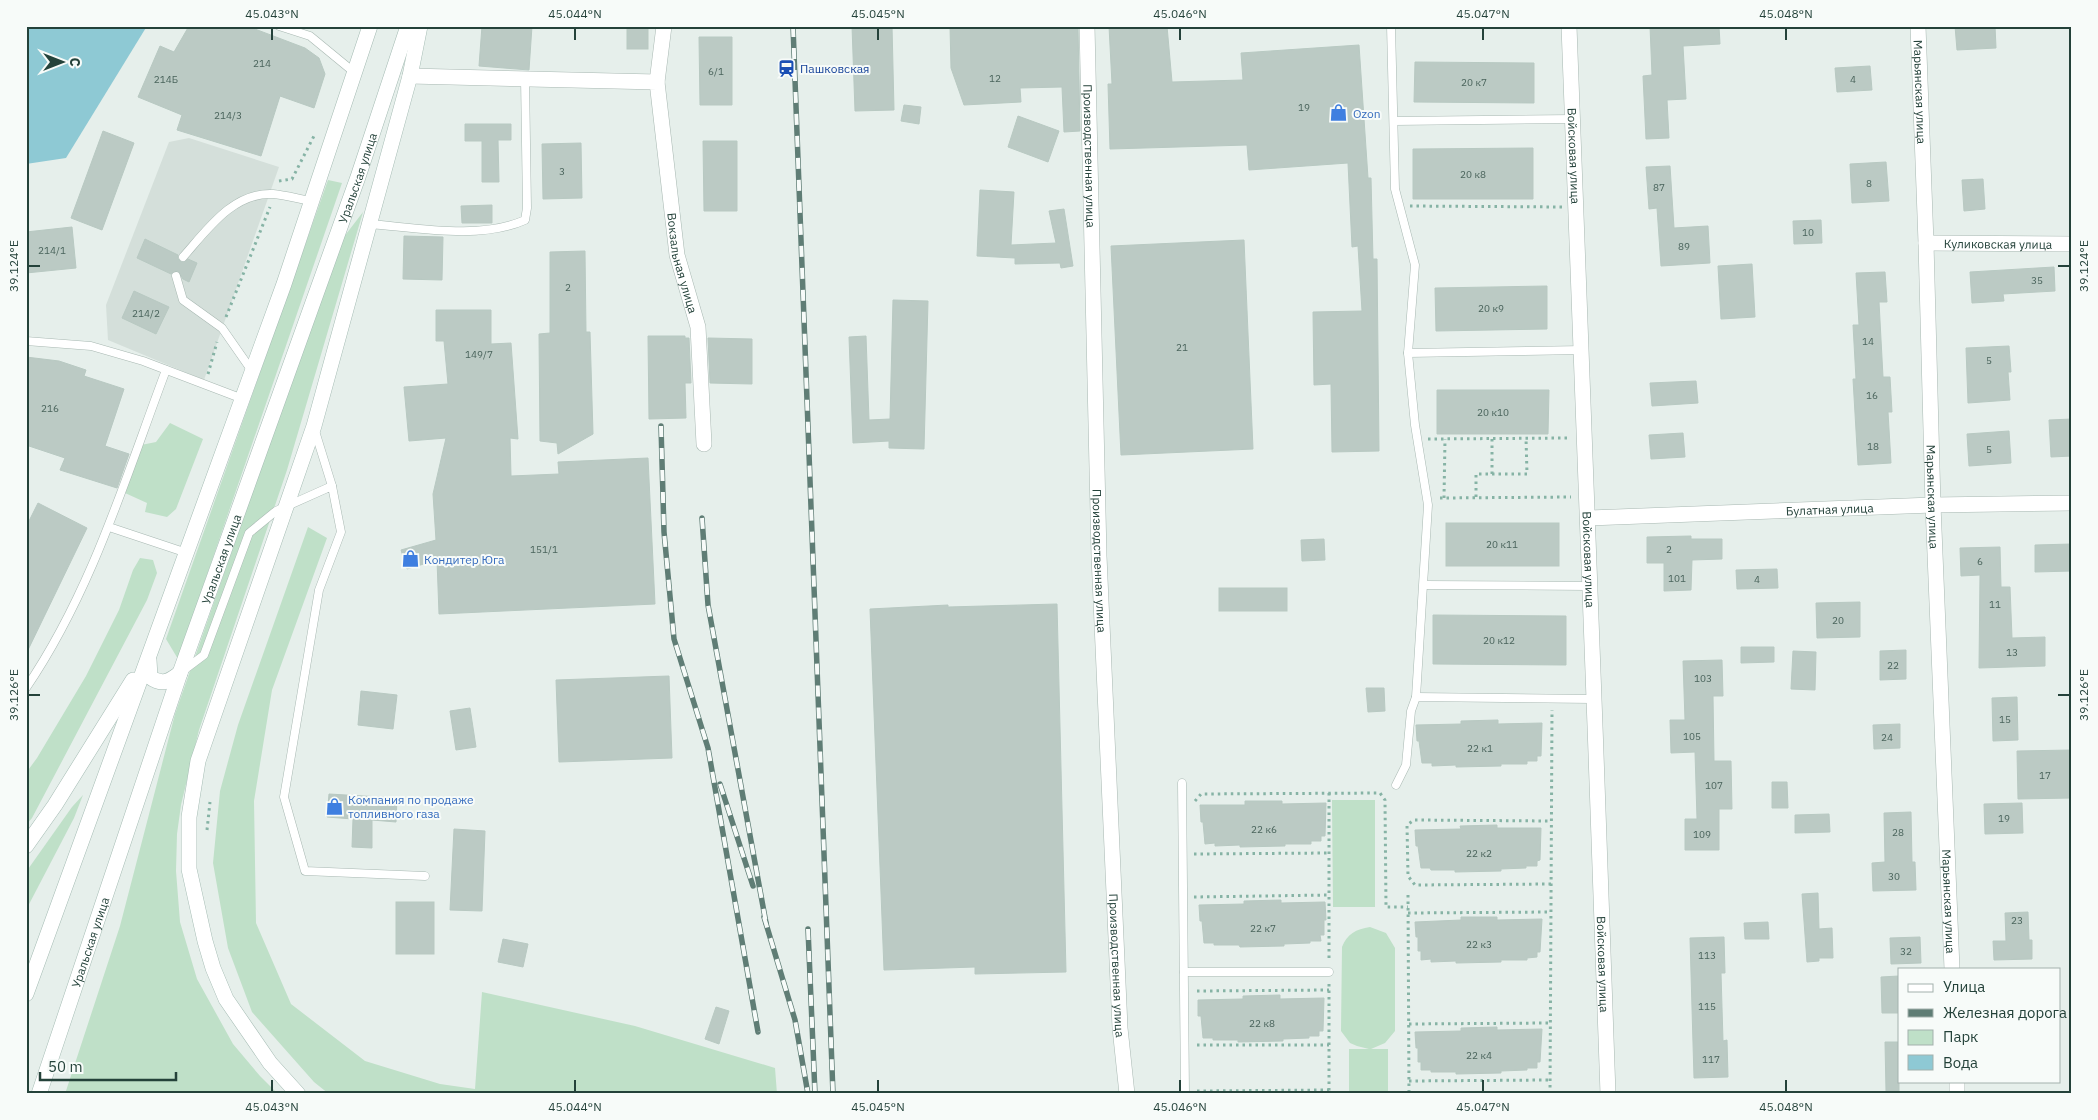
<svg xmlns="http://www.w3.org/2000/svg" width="2098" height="1120" viewBox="0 0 2098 1120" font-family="'IBM Plex Sans',sans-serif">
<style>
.built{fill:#d4dfda}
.green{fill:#bfe0c8}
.water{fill:#8ec9d4}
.building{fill:#bbcac4;stroke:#b8c9c2}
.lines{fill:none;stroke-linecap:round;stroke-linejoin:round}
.service-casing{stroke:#a8b8b2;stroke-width:9}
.minor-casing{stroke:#a8b8b2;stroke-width:16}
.secondary-casing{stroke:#a4bbb3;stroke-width:16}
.path{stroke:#86b3a5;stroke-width:3;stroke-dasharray:2.5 4;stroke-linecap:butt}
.service{stroke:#fff;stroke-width:8}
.minor{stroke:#fff;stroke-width:15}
.secondary{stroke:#fff;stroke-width:15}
.rail-casing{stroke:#5f7d75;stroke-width:5.5}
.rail{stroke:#f7fbf9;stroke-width:4;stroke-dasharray:11;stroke-linecap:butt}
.ticks{fill:none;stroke:#24423a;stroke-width:2}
.labels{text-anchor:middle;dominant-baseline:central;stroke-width:4;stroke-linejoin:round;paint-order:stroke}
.number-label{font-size:10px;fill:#4a645c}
.transit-label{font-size:12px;fill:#164399;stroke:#f7fbf9;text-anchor:start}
.street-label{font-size:12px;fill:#24423a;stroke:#f7fbf9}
.shop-label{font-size:12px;fill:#366cbe;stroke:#f7fbf9;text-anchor:start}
.neatline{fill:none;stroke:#24423a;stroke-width:2}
.ticks-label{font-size:12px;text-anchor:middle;fill:#24423a}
</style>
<rect width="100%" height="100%" fill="#e6efeb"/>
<polygon class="built" points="189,138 279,167 204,380 108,340 106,305 169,142"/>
<g class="green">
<polygon points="328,180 342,183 178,659 166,639"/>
<polygon points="363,212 287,470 199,730 181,805 177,834 176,871 180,922 197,979 233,1044 260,1076 278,1094 65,1094 120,926 175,714 340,242"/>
<polygon points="170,423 203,439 176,509 167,517 145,512 147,503 125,493 141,445 156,442"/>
<polygon points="308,527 327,538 272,690 254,801 256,923 291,1004 365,1061 440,1084 475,1089 482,992 635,1026 775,1068 777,1094 329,1094 314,1082 252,1012 228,948 213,863 220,791 238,725"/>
<polygon points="140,558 153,560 157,573 147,600 32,818 26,825 26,773 37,758 86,676 119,610 133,570"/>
<polygon points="83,795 74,818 26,910 26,872 72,807"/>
<polygon points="1375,800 1375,907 1333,907 1332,800"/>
<path d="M 1370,927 L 1386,933 L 1395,948 L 1395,1031 L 1385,1043 L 1371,1049 L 1388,1049 L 1388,1094 L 1349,1094 L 1349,1049 L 1369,1049 L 1357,1046 L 1350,1043 L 1341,1031 L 1342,947 C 1347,934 1356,929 1370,927 Z"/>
</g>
<polygon class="water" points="26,26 147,26 66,158 26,164"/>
<g class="building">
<polygon points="189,26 247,26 305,48 319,58 325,74 314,108 280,96 261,156 177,130 182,115 138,97 160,46 174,52"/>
<polygon points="482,26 532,26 529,70 479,66"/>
<rect x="627" y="26" width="21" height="23"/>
<polygon points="852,26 892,26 894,110 855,111"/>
<polygon points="950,26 1078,26 1080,131 1064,132 1062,87 1020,88 1021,102 964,105 951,68"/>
<polygon points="1109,26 1167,26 1172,82 1243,80 1241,53 1359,45 1368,178 1371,178 1373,259 1377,259 1379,451 1332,452 1331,384 1314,385 1313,312 1362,311 1358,246 1352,247 1348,163 1249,170 1247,145 1110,149 1108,84 1112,84"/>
<polygon points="1650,26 1719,26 1720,44 1683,46 1686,99 1667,100 1669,138 1646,139 1643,76 1652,75"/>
<polygon points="1955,26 1995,26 1996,48 1957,50"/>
<polygon points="699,37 732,37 732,105 700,105"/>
<polygon points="1415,62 1534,63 1534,103 1414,102"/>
<polygon points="1870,66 1872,90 1837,92 1835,68"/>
<polygon points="904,105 921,107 919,124 901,121"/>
<polygon points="1018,116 1059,131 1048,162 1008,147"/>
<polygon points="465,124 511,124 511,140 498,140 499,182 482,182 482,141 465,141"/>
<polygon points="103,131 134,143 102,230 71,218"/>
<polygon points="703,141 737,141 737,211 704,211"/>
<polygon points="581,143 582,198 543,199 542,144"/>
<polygon points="1533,148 1533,199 1413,199 1413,149"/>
<polygon points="1886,162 1889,201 1852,203 1850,164"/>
<polygon points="1670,166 1674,228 1708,226 1710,263 1661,266 1657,208 1649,209 1646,167"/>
<polygon points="1983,179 1985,209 1964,211 1962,180"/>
<polygon points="980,190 1014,192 1011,245 1056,243 1049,211 1064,209 1073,266 1061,268 1060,263 1015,264 1015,258 977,256"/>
<polygon points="492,205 492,223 462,223 461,206"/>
<polygon points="1821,220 1822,243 1794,244 1793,221"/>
<polygon points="72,227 76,268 26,273 26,232"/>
<polygon points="404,236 443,237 442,280 403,279"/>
<polygon points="145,239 178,255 178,259 181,262 188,259 197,263 189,282 183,279 178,271 171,274 137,258"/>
<polygon points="1244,240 1253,449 1121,455 1111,246"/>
<polygon points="585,251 586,332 590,332 593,434 558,454 557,443 540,441 539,334 550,333 550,252"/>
<polygon points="1752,264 1755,317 1721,319 1718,266"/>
<polygon points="2054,267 2055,291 2003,294 2004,301 1972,303 1970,272"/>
<polygon points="1885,272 1887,302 1879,302 1883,377 1890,377 1892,412 1888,412 1891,463 1858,465 1853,379 1856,379 1853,325 1859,325 1856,273"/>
<polygon points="1547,286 1547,329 1436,331 1435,288"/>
<polygon points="134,291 169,307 156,334 122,318"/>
<polygon points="893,300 928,301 924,449 889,448 889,441 853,443 849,337 866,336 869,420 890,419"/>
<polygon points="436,310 491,310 491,344 511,343 518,439 510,438 511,476 559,474 558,462 648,458 655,604 439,614 437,560 407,569 401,550 436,540 433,494 446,438 409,441 404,387 448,384 444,341 436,341"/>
<polygon points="648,336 685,336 685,338 689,338 691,383 685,383 686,418 649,419"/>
<polygon points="708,338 752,339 752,384 710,383"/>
<polygon points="2009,346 2011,372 2008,372 2010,400 1968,403 1966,348"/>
<polygon points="26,357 59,361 86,370 84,376 124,389 105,446 129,454 117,488 60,470 65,458 26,445"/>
<polygon points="1696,381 1698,403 1652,406 1650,383"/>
<polygon points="1437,390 1549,390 1548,434 1437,434"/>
<polygon points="2072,419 2072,456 2051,457 2049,420"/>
<polygon points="2009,431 2011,463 1969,466 1967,434"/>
<polygon points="1683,433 1685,457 1651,459 1649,435"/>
<polygon points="38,503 87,528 26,654 26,527"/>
<rect x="1446" y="523" width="113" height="43"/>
<polygon points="1691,536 1691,539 1722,539 1722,559 1692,560 1691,590 1664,591 1664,563 1647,563 1647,537"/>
<polygon points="1324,539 1325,560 1302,561 1301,540"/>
<polygon points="2072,544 2072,571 2035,572 2035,545"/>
<polygon points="2000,547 2001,587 2010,587 2012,638 2045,637 2045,666 1979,668 1980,575 1961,576 1960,548"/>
<polygon points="1777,569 1778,588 1737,589 1736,570"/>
<rect x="1219" y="588" width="68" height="23"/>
<polygon points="1860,602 1860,637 1817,638 1816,603"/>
<polygon points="1057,604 1066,972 975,974 975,967 884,970 870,609 948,605 948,607"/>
<polygon points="1433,615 1566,616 1566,665 1433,664"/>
<polygon points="1741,647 1774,647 1774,662 1741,663"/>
<polygon points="1906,650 1906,679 1880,680 1880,651"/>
<polygon points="1793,651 1816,652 1815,690 1791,689"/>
<polygon points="1722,660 1723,696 1713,696 1714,761 1731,761 1732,809 1719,809 1719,850 1685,850 1685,819 1697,819 1695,752 1671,753 1670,720 1685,720 1683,661"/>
<polygon points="669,676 672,758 559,762 556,680"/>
<polygon points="1366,688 1384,688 1385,711 1368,712"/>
<polygon points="361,691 397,695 393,729 358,725"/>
<polygon points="2017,697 2018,740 1993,741 1992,698"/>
<polygon points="470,708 476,747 456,750 450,711"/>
<polygon points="1498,720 1498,724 1542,723 1541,756 1537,756 1537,761 1527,761 1527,764 1501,764 1501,766 1456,767 1456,765 1432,766 1432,763 1422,763 1419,741 1417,741 1416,725 1461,724 1461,721"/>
<polygon points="1900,724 1900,748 1874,749 1873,725"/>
<polygon points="2072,750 2072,798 2018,799 2017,751"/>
<polygon points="1772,782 1787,782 1788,808 1772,808"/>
<polygon points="329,794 397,798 396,822 372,820 372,848 352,847 353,819 327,817"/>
<polygon points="1245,801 1282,801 1282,804 1326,803 1325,836 1321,836 1321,841 1311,841 1311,844 1285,844 1285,846 1240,847 1240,845 1215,846 1215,843 1205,844 1203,822 1201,822 1200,805 1245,805"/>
<polygon points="2022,803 2023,833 1985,834 1984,804"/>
<polygon points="1911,812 1912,862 1915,862 1916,890 1873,891 1872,863 1885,862 1884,813"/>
<polygon points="1829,814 1830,832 1795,833 1795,815"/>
<polygon points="1497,825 1497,828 1541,828 1540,860 1537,861 1537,866 1526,866 1526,868 1501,869 1501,871 1455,872 1455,870 1431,870 1430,868 1421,868 1418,846 1416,846 1415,830 1461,829 1460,826"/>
<polygon points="454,829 485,831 482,911 450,910"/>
<polygon points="1818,893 1819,929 1832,928 1833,958 1819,958 1819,961 1807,962 1802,894"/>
<polygon points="1281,900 1281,903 1325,902 1326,920 1324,920 1324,935 1320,935 1321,941 1310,941 1310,943 1284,944 1284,946 1240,947 1239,945 1214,945 1214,943 1204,943 1202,921 1200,921 1199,905 1244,904 1244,901"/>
<rect x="396" y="902" width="38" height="52"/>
<polygon points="2028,912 2029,940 2032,940 2032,959 1994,960 1993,941 2006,941 2005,913"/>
<polygon points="1461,917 1497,917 1497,920 1542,919 1540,952 1537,952 1537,957 1527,958 1527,960 1501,960 1501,962 1456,963 1456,961 1431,962 1431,959 1421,960 1421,951 1418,951 1418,937 1416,937 1415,922 1461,920"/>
<polygon points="1768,922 1769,939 1745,939 1744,923"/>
<polygon points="1724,937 1725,973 1721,973 1723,1041 1727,1040 1728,1077 1694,1078 1690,938"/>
<polygon points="1920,937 1921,963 1891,964 1890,938"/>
<polygon points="503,939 528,944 523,967 498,962"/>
<polygon points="1899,976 1899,1013 1882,1013 1881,977"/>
<polygon points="1280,995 1280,999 1324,998 1323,1031 1319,1031 1319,1036 1309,1036 1309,1038 1283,1039 1283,1041 1238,1042 1238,1040 1213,1040 1213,1038 1203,1038 1201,1016 1198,1016 1198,1000 1243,999 1243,996"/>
<polygon points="716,1007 729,1011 719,1044 705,1039"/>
<polygon points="1497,1027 1497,1030 1542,1029 1540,1062 1537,1062 1537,1068 1527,1068 1527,1070 1501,1071 1501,1073 1456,1074 1456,1072 1431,1072 1431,1070 1421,1070 1421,1062 1418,1062 1418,1048 1416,1048 1415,1032 1461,1031 1461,1028"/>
<polygon points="1885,1042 1899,1042 1899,1091 1886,1091"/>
</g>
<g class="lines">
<defs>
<g id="service">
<polyline points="279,26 310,36 355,73"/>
<polyline points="1391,26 1395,189 1415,265 1408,353 1415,425 1428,505 1416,697"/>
<polyline points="1394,121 1573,119"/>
<path d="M 370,224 C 418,228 481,240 525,220 L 527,208 L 525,78"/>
<path d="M 183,257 C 207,230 233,192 273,194 C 285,195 299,199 311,201"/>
<polyline points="176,276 183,300 222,328 252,371"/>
<polyline points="26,341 91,346 143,361 243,399"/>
<polyline points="1408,353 1583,350"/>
<polyline points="315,431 332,486"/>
<polyline points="109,527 187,553"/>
<polyline points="1424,585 1589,586"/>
<polyline points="184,670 204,655 249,533 276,511 332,486 341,532 319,590 284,797 305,871 425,876"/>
<path d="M 26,688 C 92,591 125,479 166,370"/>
<polyline points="1182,783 1185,1094"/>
<polyline points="1396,785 1406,765 1411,711 1416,697 1593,699"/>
<polyline points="1184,972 1329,972"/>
</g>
<g id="minor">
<path id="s1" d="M 1087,26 L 1099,556 L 1120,1028 L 1127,1094"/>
<path id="s2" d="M 1569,26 C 1584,382 1595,738 1608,1094"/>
<path id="s3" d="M 1918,26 L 1926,243 L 1933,505 L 1952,969"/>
<path id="s4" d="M 410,76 L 657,82 L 677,255 L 698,327 L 704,444"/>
<polyline points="657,82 664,26"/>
<path id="s5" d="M 1926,243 L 2072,244"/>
<path id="s6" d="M 1589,518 L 1933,505 L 2072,503"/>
<polyline points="1957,1081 1957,1094"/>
</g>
<g id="secondary">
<path d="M 149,660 L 150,677 C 162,686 170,681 180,673"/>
<polyline points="26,846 55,805 133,680"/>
<polyline points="26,994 284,284 370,26"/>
<path id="s7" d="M 39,1094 L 180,673 L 358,177 L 408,26"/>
<polyline points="298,1094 270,1063 226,999 213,968 205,941 189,869 189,817 198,761 314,426 410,76 420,26"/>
</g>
</defs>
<use href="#service" class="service-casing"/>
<use href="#minor" class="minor-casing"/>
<use href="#secondary" class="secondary-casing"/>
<g class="path">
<polyline points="279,181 292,179 315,134"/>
<polyline points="1410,206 1562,207"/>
<polyline points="226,317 270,207"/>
<polyline points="208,374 217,342"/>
<polyline points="1428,439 1569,438"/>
<polyline points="1492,439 1492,474"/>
<polyline points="1476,497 1476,474 1527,474 1526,438"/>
<polyline points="1440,498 1571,497"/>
<polyline points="1444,498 1445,439"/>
<polyline points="1329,793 1329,960"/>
<polyline points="1195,801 1201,794 1380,793 1385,800 1386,907 1408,907"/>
<polyline points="207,830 210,802"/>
<polyline points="1194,854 1329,853"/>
<polyline points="1551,884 1415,885 1408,876 1407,825 1414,820 1551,821"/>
<polyline points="1408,895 1409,1094"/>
<polyline points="1194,897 1329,895"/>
<polyline points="1408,913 1550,912"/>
<polyline points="1329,984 1329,1094"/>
<polyline points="1197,991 1329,990"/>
<polyline points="1409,1024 1550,1023"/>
<polyline points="1197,1045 1329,1045"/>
<polyline points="1409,1081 1550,1080"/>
<polyline points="1197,1091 1329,1090"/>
<polyline points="1550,1094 1552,710"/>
</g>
<use href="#service" class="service"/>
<use href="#minor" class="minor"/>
<use href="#secondary" class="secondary"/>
<defs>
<g id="rail">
<polyline points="793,26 833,1094"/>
<polyline points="661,426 664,532 674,639 708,748 758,1032"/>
<polyline points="702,518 708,605 766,923"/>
<polyline points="720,784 753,886"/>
<polyline points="764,917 795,1020 808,1094"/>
<polyline points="808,929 815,1094"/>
</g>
</defs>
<use href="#rail" class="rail-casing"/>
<use href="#rail" class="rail"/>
</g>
<path class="ticks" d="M 272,28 L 272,40M 575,28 L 575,40M 878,28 L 878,40M 1180,28 L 1180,40M 1483,28 L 1483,40M 1786,28 L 1786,40M 28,266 L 40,266M 2058,266 L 2070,266M 28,695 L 40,695M 2058,695 L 2070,695M 272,1080 L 272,1092M 575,1080 L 575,1092M 878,1080 L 878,1092M 1180,1080 L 1180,1092M 1483,1080 L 1483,1092M 1786,1080 L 1786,1092"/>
<defs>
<symbol id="station-bare" viewBox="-9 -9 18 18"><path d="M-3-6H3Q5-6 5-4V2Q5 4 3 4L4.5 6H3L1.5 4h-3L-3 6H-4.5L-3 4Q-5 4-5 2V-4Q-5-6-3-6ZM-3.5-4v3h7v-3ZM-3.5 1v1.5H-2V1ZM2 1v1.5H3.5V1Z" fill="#1a4fb4" stroke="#f7fbf9" stroke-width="2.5" paint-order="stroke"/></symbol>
<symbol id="shop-bare" viewBox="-9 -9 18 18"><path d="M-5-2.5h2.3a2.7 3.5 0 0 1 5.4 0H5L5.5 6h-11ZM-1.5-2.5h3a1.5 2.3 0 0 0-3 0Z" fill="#3f7fe0" stroke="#f7fbf9" stroke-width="2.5" paint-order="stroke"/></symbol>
</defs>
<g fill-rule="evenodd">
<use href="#station-bare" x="774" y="56" width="25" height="25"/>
<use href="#shop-bare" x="1326" y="100" width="25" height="25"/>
<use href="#shop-bare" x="398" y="546" width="25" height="25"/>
<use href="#shop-bare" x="322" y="794" width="25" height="25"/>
</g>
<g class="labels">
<g class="number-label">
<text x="262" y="63">214</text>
<text x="716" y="71">6/1</text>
<text x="995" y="78">12</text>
<text x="166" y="79">214Б</text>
<text x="1853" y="79">4</text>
<text x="1474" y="82">20 к7</text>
<text x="1304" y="107">19</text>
<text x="228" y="115">214/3</text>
<text x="562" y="171">3</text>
<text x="1473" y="174">20 к8</text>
<text x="1869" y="183">8</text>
<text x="1659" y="187">87</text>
<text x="1808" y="232">10</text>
<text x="1684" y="246">89</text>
<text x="52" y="250">214/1</text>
<text x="2037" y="280">35</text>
<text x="568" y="287">2</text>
<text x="1491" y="308">20 к9</text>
<text x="146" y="313">214/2</text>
<text x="1868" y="341">14</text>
<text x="1182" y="347">21</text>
<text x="479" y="354">149/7</text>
<text x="1989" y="360">5</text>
<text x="1872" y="395">16</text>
<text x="50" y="408">216</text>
<text x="1493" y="412">20 к10</text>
<text x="1873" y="446">18</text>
<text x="1989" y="449">5</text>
<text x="1502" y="544">20 к11</text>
<text x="544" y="549">151/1</text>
<text x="1669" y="549">2</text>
<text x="1980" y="561">6</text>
<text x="1677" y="578">101</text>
<text x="1757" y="579">4</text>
<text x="1995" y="604">11</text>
<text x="1838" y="620">20</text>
<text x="1499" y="640">20 к12</text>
<text x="2012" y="652">13</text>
<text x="1893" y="665">22</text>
<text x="1703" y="678">103</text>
<text x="2005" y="719">15</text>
<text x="1692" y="736">105</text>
<text x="1887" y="737">24</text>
<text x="1480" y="748">22 к1</text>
<text x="2045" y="775">17</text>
<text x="1714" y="785">107</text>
<text x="2004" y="818">19</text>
<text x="1264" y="829">22 к6</text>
<text x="1898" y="832">28</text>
<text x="1702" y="834">109</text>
<text x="1479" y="853">22 к2</text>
<text x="1894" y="876">30</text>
<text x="2017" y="920">23</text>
<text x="1263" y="928">22 к7</text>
<text x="1479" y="944">22 к3</text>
<text x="1906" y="951">32</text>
<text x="1707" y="955">113</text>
<text x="1707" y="1006">115</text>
<text x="1262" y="1023">22 к8</text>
<text x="1479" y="1055">22 к4</text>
<text x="1711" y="1059">117</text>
</g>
<g class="transit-label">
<text x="800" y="68">Пашковская</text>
</g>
<g class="street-label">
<text stroke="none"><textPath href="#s3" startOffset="66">Марьянская улица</textPath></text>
<text stroke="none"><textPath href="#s1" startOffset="130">Производственная улица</textPath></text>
<text stroke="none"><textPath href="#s2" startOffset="130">Войсковая улица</textPath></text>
<text stroke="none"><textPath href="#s7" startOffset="970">Уральская улица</textPath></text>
<text stroke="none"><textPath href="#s5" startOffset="72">Куликовская улица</textPath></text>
<text stroke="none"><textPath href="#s4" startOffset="430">Вокзальная улица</textPath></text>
<text stroke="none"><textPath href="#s3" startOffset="471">Марьянская улица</textPath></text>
<text stroke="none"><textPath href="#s6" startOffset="241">Булатная улица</textPath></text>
<text stroke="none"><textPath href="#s7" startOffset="565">Уральская улица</textPath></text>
<text stroke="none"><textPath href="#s1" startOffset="535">Производственная улица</textPath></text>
<text stroke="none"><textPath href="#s2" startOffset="534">Войсковая улица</textPath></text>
<text stroke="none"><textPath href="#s3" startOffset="876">Марьянская улица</textPath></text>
<text stroke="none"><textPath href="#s7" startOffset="160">Уральская улица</textPath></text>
<text stroke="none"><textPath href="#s1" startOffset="940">Производственная улица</textPath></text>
<text stroke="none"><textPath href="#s2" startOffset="939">Войсковая улица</textPath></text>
</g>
<g class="shop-label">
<text x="1353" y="113">Ozon</text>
<text x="424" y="559">Кондитер Юга</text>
<text x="348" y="799">Компания по продаже<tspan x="348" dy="14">топливного газа</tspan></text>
</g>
</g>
<rect width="2098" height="1120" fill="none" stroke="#f7fbf9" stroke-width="55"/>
<rect x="1898" y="968" width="162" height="115" fill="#f7fbf9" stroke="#a3b1ad"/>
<rect x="1908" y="984" width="25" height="8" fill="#ffffff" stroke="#a3b1ad"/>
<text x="1943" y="992" font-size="15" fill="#24423a">Улица</text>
<rect x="1908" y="1009" width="25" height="8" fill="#5f7d75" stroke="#a3b1ad"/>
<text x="1943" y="1018" font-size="15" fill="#24423a">Железная дорога</text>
<rect x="1908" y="1030" width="25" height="15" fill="#bfe0c8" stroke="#a3b1ad"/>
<text x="1943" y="1042" font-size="15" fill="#24423a">Парк</text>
<rect x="1908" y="1055" width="25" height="15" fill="#8ec9d4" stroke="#a3b1ad"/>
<text x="1943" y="1068" font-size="15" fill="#24423a">Вода</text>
<g transform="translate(62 62) rotate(90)" stroke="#f7fbf9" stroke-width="4" paint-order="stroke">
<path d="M0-4L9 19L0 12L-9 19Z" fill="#24423a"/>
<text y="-8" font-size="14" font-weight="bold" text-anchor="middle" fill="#24423a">С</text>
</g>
<path d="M40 1072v8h136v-8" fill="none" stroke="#24423a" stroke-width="2.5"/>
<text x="48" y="1072" font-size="15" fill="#24423a" stroke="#f7fbf9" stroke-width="4" paint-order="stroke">50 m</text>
<rect x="28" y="28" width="2042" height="1064" class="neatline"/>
<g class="ticks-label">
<text x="272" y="18">45.043°N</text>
<text x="575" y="18">45.044°N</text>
<text x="878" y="18">45.045°N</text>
<text x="1180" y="18">45.046°N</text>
<text x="1483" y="18">45.047°N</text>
<text x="1786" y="18">45.048°N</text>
<text transform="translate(2084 266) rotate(-90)" y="4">39.124°E</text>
<text transform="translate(14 266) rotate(-90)" y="4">39.124°E</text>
<text transform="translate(2084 695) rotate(-90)" y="4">39.126°E</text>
<text transform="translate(14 695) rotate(-90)" y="4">39.126°E</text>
<text x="272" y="1111">45.043°N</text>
<text x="575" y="1111">45.044°N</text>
<text x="878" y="1111">45.045°N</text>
<text x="1180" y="1111">45.046°N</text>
<text x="1483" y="1111">45.047°N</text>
<text x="1786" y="1111">45.048°N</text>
</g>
</svg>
